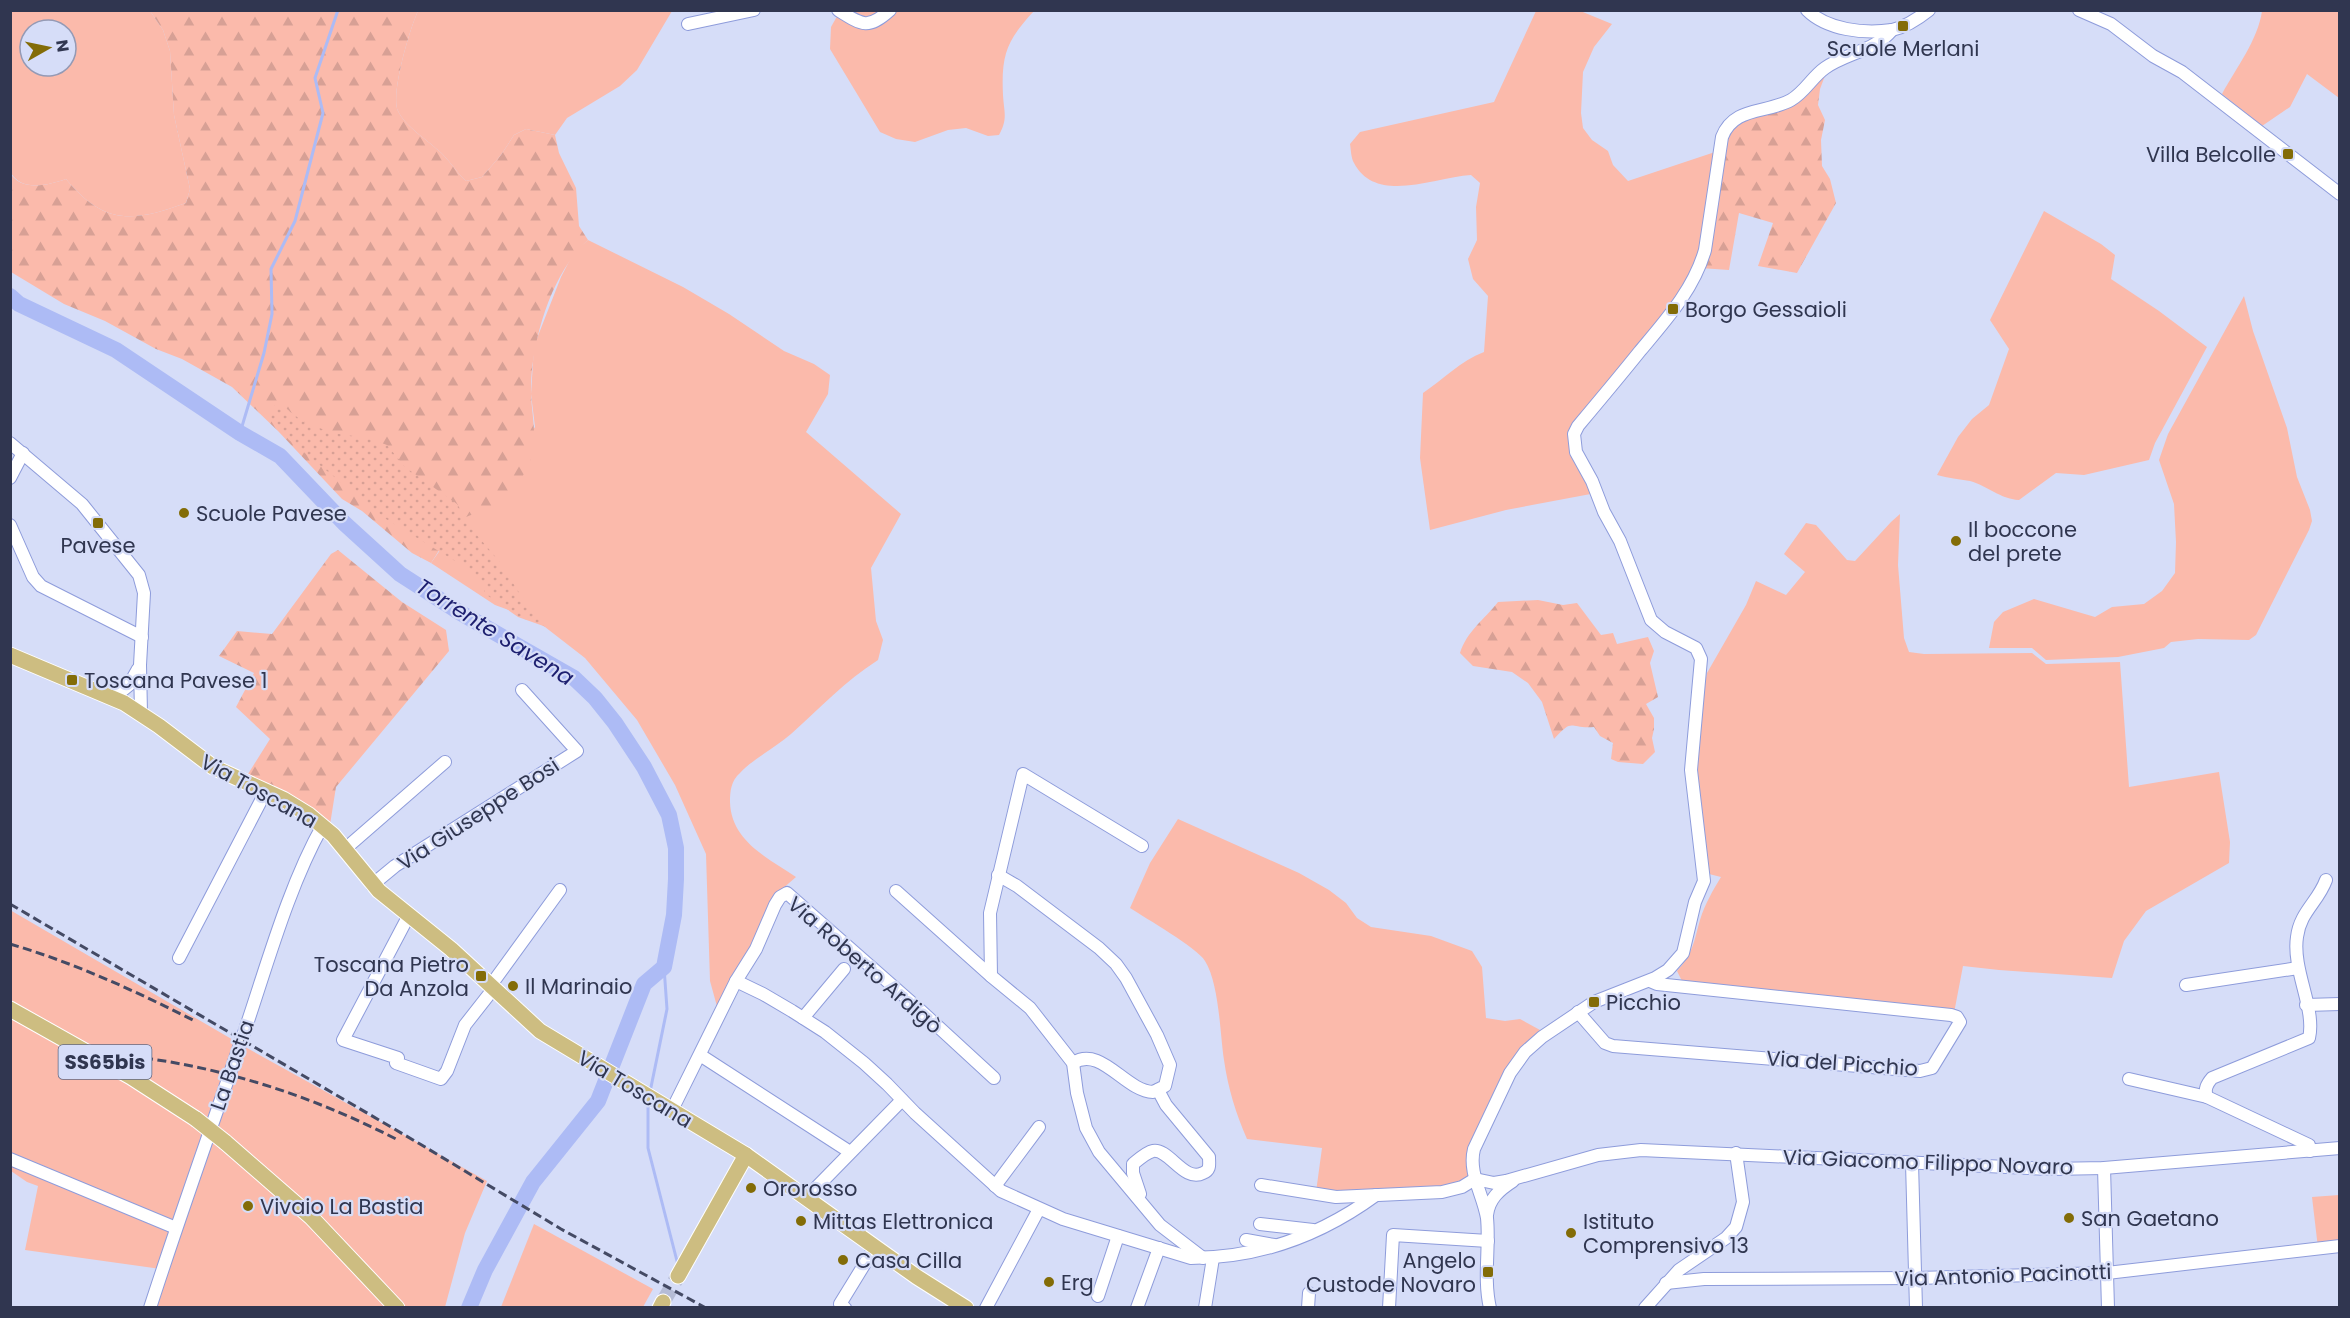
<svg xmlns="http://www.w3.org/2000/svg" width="2350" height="1318" viewBox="0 0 2350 1318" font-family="Poppins,sans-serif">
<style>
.green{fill:#fbbaab;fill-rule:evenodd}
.forest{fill:url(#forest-firs)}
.garden{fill:url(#garden-dots)}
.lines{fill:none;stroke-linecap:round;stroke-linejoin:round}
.stream{stroke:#adbbf5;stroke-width:3}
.river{stroke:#adbbf5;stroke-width:16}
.major-tunnel{stroke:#b5bcd6;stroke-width:15;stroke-dasharray:15 8;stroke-linecap:butt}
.minor-casing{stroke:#8e9cdb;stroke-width:14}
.major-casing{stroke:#fff;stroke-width:17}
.minor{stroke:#fff;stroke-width:12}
.major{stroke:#cdbd81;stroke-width:15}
.rail{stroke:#444a64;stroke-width:3;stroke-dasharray:9 4.5;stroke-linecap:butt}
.major-bridge-casing{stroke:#fff;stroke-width:17;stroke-linecap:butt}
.major-bridge{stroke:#cdbd81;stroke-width:15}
.poi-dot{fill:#836c07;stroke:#d6ddf8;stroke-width:2}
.labels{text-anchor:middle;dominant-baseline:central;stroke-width:4.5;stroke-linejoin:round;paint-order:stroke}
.shield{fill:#d6ddf8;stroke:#626882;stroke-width:1.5}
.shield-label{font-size:20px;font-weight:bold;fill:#303650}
.poi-label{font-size:21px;fill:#303650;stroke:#d6ddf8;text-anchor:start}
.street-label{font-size:21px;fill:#303650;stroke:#d6ddf8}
.water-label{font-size:22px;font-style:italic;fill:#1e2070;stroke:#d6ddf8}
</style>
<defs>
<pattern id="forest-firs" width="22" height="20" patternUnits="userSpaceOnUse" patternTransform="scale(1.5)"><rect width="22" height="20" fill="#fbbaab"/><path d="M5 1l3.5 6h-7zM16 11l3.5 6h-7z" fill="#d7a095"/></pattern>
<pattern id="garden-dots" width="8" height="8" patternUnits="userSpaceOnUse" patternTransform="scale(1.5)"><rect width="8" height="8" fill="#fbbaab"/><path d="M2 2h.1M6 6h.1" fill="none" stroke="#d7a095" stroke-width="1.8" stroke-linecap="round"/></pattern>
</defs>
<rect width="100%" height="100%" fill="#d6ddf8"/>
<g class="green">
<path d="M 1578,10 L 1612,24 L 1594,47 L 1583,72 L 1581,113 L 1583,128 L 1592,140 L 1608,151 L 1613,165 L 1628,181 L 1715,152 L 1700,259 L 1681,299 L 1576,438 L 1596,493 L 1506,510 L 1430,530 L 1420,458 L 1423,393 C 1444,379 1460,361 1484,352 L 1488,296 L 1473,279 L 1468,259 L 1477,240 L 1476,207 L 1480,183 L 1471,175 C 1435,177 1376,205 1354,163 C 1351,158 1351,150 1350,144 L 1360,132 L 1494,102 L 1536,11 Z"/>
<path d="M 11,11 L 150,11 L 163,30 L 170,51 L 174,115 L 190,189 L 186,203 C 133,222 105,226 66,179 C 49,185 22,192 11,173 ZM 30,30 L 66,30 L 66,66 L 30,66 Z"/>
<path d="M 418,11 L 672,11 L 637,70 L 620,86 L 567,118 L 555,135 L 526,129 L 514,135 L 501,155 L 482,177 L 466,181 C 456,172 449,159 438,150 C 426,139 405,126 398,111 C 390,95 410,28 418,11 Z"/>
<path d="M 840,11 L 1034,11 C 1007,40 1001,54 1003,95 C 1004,113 1008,118 999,135 L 988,136 L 966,128 L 948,130 L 915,142 L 896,139 L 880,132 L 830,49 L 831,27 Z"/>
<path d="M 2262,11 L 2339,11 L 2339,98 L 2307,74 L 2290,107 L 2262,126 L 2222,94 C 2236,68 2258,40 2262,11 Z"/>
<path d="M 2044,211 L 2101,244 L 2115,255 L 2111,279 L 2159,311 L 2207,347 L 2155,443 L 2149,460 L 2084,475 L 2056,473 L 2019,500 C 2000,499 1988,486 1970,481 C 1959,479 1948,478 1937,475 L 1958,437 L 1972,419 L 1989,405 L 2009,349 L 1990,320 Z"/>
<path d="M 588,240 L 683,287 L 729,314 L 784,351 L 814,364 L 830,375 L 828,394 L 806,432 L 901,514 L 871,568 L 876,621 L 883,640 L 878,660 C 845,681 820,708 791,734 C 775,748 754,758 740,773 C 731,781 730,791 730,802 C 731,841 768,858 796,877 L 781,890 L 718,1010 L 710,981 L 706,854 L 675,785 L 637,720 L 585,658 L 536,620 L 495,605 L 431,563 L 462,519 L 535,427 L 531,394 L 534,346 L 561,277 L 574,252 Z"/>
<polygon points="2244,296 2253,331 2287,428 2297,477 2310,510 2312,521 2309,530 2256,635 2249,640 2198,639 2171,642 2164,648 2118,657 2046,660 2032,648 1989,648 1994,622 2003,612 2034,599 2095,617 2112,607 2144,604 2162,591 2175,573 2176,542 2174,504 2159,460 2168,434"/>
<path d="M 1900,514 L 1898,565 L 1904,638 L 1909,652 L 1924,654 L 2032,653 L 2046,664 L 2120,662 L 2129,787 L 2219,772 L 2230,842 L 2229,863 L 2146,911 L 2124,941 L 2112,978 L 1999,970 L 1963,966 L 1954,1013 L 1684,985 L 1677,971 C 1693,954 1694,941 1700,920 C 1705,904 1713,890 1721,877 L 1709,874 L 1694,776 L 1699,715 L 1707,673 L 1746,605 L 1756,581 L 1786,595 L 1805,572 L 1784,554 L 1806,523 L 1816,525 L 1847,560 L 1855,561 L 1891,522 Z"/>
<path d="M 1178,819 L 1299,873 L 1329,890 L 1346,903 L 1357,918 L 1371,927 L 1431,936 L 1472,951 L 1482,967 L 1486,1018 L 1505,1021 L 1520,1019 L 1540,1030 L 1483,1122 L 1470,1162 L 1466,1189 L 1316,1192 L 1322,1148 L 1247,1139 C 1236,1114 1228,1088 1224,1060 C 1220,1033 1219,983 1205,961 C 1198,948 1145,918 1130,908 L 1150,863 Z"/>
<polygon points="10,910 247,1048 487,1181 465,1233 445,1307 155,1307 168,1270 25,1250 38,1186 27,1182 11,1171"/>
<polygon points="2339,1195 2339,1246 2318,1248 2312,1197"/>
<polygon points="534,1224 653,1289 643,1307 501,1307"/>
</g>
<g class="forest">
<path d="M 150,11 L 418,11 C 410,28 390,95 398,111 C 405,126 426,139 438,150 C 449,159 456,172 466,181 L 482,177 L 501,155 L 514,135 L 526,129 L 555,135 L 559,153 L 576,188 L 579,226 L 588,240 C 551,273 530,344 531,394 C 532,421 540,444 526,470 C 520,483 506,500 493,507 C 484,512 472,513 463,519 C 455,524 438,553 431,563 L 412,553 L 362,511 L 342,499 L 278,431 L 232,387 L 182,359 L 156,349 L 105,321 L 64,304 L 11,272 L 10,173 C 22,192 49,185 66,179 C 105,226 133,222 186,203 L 190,189 L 174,115 L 170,51 L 163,30 Z"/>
<polygon points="1826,73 1820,89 1818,105 1825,120 1821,140 1822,166 1830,179 1836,203 1797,273 1758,266 1773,223 1739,213 1729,270 1700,268 1726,125 1777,106"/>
<polygon points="338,550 402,602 446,630 449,651 336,787 329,831 243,782 270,739 236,707 254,673 219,656 237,631 272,634 331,554"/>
<path d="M 1538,600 L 1563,605 L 1577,603 L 1601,635 L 1613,633 L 1617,644 L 1648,637 L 1654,651 L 1650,663 L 1658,697 L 1646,704 L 1654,718 L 1654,729 L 1652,738 L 1655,752 L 1643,764 L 1618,762 L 1611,759 L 1613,743 L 1600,736 L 1594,727 C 1568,729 1574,717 1554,739 L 1542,702 L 1528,683 L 1512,672 L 1473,666 L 1460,653 C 1467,631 1484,620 1498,602 Z"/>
</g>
<polygon class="garden" points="277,401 302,421 332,433 368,438 387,445 405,467 457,504 476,534 499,561 520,594 549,628 518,617 484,593 485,583 460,564 386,519 289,440 269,417"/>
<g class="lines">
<g class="stream">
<polyline points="240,433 264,353 272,314 271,269 295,221 323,113 315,78 338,10"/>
<polyline points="650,1092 667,1009 664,967"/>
<polyline points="648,1101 648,1148 678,1265"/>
</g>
<polyline class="river" points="10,296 19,304 116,350 240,433 280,456 344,523 400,574 459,612 574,678 595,698 615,723 644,767 669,815 676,848 676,879 674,915 664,967 644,984 598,1101 533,1182 485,1270 469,1308"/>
<polyline class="major-tunnel" points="663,1302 678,1276"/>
<defs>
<g id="minor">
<path d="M 838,10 C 862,25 868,30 890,10"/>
<path d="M 1807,10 C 1827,30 1864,34 1892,30 C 1905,27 1919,18 1929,10"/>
<polyline points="2079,10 2111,24 2153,56 2182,72 2340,194"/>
<polyline points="688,24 754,10"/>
<polyline points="10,443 82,504 139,575 144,593 140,665 141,713"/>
<polyline points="10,478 23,453"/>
<polyline points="10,525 33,577 41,586 142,637"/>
<polyline points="113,698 129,685 138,669"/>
<polyline points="345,849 445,762"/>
<path d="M 998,875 L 1017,886 L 1099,948 L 1116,964 L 1126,978 L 1157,1035 L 1170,1065 L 1165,1086 L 1153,1092 C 1125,1091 1101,1045 1073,1063"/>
<polyline points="372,885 395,866 577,751 522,690"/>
<polyline points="896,891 991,976 1030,1008 1073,1063 1077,1093 1086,1128 1099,1152 1160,1225 1203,1258"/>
<polyline points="409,915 343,1040 398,1058 396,1063 441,1079 447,1071 465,1025 494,988"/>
<polyline points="179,958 266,791"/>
<polyline points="991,976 990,913 1023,774 1142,846"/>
<path d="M 736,981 L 763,994 L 792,1011 L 825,1032 L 864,1063 L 887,1084 L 915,1113 L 1001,1191 L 1063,1219 L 1191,1258 C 1260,1258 1320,1236 1376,1195"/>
<polyline points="491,985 560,890"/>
<polyline points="2186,985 2298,968"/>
<polyline points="2306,1005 2340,1004"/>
<polyline points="1578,1012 1605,1043 1613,1046 1920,1071 1932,1068 1960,1022 1957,1017 1951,1015 1657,984 1650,981"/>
<polyline points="803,1018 844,969"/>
<polyline points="700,1055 850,1152"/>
<polyline points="2129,1079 2207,1097"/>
<polyline points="672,1110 736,981 756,949 775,905 780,897 787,893 920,1010 994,1078"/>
<path d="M 2310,1151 L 2309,1145 L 2207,1097 C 2204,1089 2207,1084 2212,1078 L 2309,1038 C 2316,1009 2292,970 2297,937 C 2300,912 2318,902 2326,880"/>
<polyline points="10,1159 176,1228"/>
<polyline points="1912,1163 1916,1308"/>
<polyline points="2104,1168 2108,1308"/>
<polyline points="1475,1179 1494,1183 1506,1181 1598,1155 1641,1150 2050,1169 2104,1168 2340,1148"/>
<polyline points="1261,1185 1336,1197 1442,1192 1462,1187 1475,1179"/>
<polyline points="995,1186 1039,1127"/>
<polyline points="807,1197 902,1100"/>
<path d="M 1137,1197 L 1140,1194 L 1133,1173 L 1133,1164 C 1139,1159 1147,1152 1153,1151 C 1169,1148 1184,1183 1203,1173 C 1211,1170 1209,1164 1209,1157 L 1166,1105 L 1158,1090"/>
<path d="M 1487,1215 C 1489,1199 1499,1190 1513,1181"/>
<polyline points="1260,1224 1313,1230"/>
<polyline points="1246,1240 1274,1245"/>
<polyline points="1666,1283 1704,1279 1916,1278 2107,1273 2340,1246"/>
<polyline points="1098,1296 1118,1236"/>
<path d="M 150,1308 C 180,1215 213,1123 245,1030 C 267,965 289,885 323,825"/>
<polyline points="845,1308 840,1304 875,1247"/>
<polyline points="986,1308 1039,1209"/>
<polyline points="1137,1308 1159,1248"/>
<polyline points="1205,1308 1213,1258"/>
<polyline points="1308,1308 1309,1293"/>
<polyline points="1389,1308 1393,1235 1488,1241"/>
<path d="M 1490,1308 C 1483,1278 1490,1247 1487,1218 C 1483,1194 1468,1173 1474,1149 L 1510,1073 L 1525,1052 L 1542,1037 L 1594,1002 L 1655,978 L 1668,970 L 1683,953 L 1695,902 L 1704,881 L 1691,770 L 1701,659 L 1696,648 L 1665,632 L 1651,620 L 1620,541 L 1604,512 L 1592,481 L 1576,452 L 1574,434 L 1578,426 C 1599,401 1620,376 1640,351 C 1666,320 1694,289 1705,250 L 1722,137 C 1734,106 1766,114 1791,100 C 1805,92 1812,77 1825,68 C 1846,53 1875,51 1892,30"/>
<polyline points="1645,1308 1679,1270 1726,1238 1736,1227 1743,1202 1736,1153"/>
</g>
<g id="major">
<polyline points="10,655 124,703 159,726 213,767 283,799 309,815 333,835 379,891 451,949 540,1031 746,1155 917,1277 966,1308"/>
<polyline points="10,1009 131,1077 196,1119"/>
<polyline points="225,1142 311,1217 397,1308"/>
<polyline points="678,1276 746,1155"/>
<polyline points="660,1308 663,1302"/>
</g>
</defs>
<use href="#minor" class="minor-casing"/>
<use href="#major" class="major-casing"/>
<use href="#minor" class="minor"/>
<use href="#major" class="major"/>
<g class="rail">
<polyline points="10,904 420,1144 561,1229 706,1308"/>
<path d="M 10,944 C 75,963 135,991 195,1021"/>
<path d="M 144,1058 C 234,1070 318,1099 398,1140"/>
</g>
<defs>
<polyline id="major-bridge" points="196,1119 225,1142"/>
</defs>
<use href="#major-bridge" class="major-bridge-casing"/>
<use href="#major-bridge" class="major-bridge"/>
</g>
<g class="poi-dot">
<rect x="1897" y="20" width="12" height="12" rx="3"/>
<rect x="2282" y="148" width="12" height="12" rx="3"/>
<rect x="1667" y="303" width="12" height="12" rx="3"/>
<circle cx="184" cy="513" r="6"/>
<rect x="92" y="517" width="12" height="12" rx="3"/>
<circle cx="1956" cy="541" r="6"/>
<rect x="66" y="674" width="12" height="12" rx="3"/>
<rect x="475" y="970" width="12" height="12" rx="3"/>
<circle cx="513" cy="986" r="6"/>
<rect x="1588" y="996" width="12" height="12" rx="3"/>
<circle cx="751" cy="1188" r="6"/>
<circle cx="248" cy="1206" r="6"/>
<circle cx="2069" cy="1218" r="6"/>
<circle cx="801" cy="1221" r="6"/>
<circle cx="1571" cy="1233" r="6"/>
<circle cx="843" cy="1260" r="6"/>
<rect x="1482" y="1266" width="12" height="12" rx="3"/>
<circle cx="1049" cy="1282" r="6"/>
</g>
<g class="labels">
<rect class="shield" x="58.5" y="1045" width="93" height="34" rx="4.5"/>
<g class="shield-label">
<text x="105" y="1062">SS65bis</text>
</g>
<g class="poi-label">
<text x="1903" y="48" text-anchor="middle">Scuole Merlani</text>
<text x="2276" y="154" text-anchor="end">Villa Belcolle</text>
<text x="1685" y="309">Borgo Gessaioli</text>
<text x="196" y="513">Scuole Pavese</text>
<text x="1968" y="529">Il boccone<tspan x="1968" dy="24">del prete</tspan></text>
<text x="98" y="545" text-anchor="middle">Pavese</text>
<text x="84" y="680">Toscana Pavese 1</text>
<text x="469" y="964" text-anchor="end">Toscana Pietro<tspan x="469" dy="24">Da Anzola</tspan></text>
<text x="525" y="986">Il Marinaio</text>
<text x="1606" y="1002">Picchio</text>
<text x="763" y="1188">Ororosso</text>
<text x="260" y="1206">Vivaio La Bastia</text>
<text x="2081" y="1218">San Gaetano</text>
<text x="813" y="1221">Mittas Elettronica</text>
<text x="1583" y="1221">Istituto<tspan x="1583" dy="24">Comprensivo 13</tspan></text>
<text x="855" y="1260">Casa Cilla</text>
<text x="1476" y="1260" text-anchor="end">Angelo<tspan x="1476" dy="24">Custode Novaro</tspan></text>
<text x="1061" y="1282">Erg</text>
</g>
<g class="street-label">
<text transform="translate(259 791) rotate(29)">Via Toscana</text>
<text transform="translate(478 814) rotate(-33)">Via Giuseppe Bosi</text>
<text transform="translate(865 965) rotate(41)">Via Roberto Ardigò</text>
<text transform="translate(1842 1063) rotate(4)">Via del Picchio</text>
<text transform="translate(232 1065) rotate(-71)">La Bastia</text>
<text transform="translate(635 1089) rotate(31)">Via Toscana</text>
<text transform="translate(1928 1162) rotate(2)">Via Giacomo Filippo Novaro</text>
<text transform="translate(2003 1275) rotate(-2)">Via Antonio Pacinotti</text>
</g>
<g class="water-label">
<text transform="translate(495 632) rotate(32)">Torrente Savena</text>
</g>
</g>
<rect width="2350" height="1318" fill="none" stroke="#303650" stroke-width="24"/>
<g transform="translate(48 48) rotate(81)"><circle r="28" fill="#d6ddf8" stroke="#949ab5" stroke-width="1.5"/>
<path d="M0-4.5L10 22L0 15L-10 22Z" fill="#836c07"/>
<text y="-9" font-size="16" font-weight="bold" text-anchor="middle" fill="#303650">N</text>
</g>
</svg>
